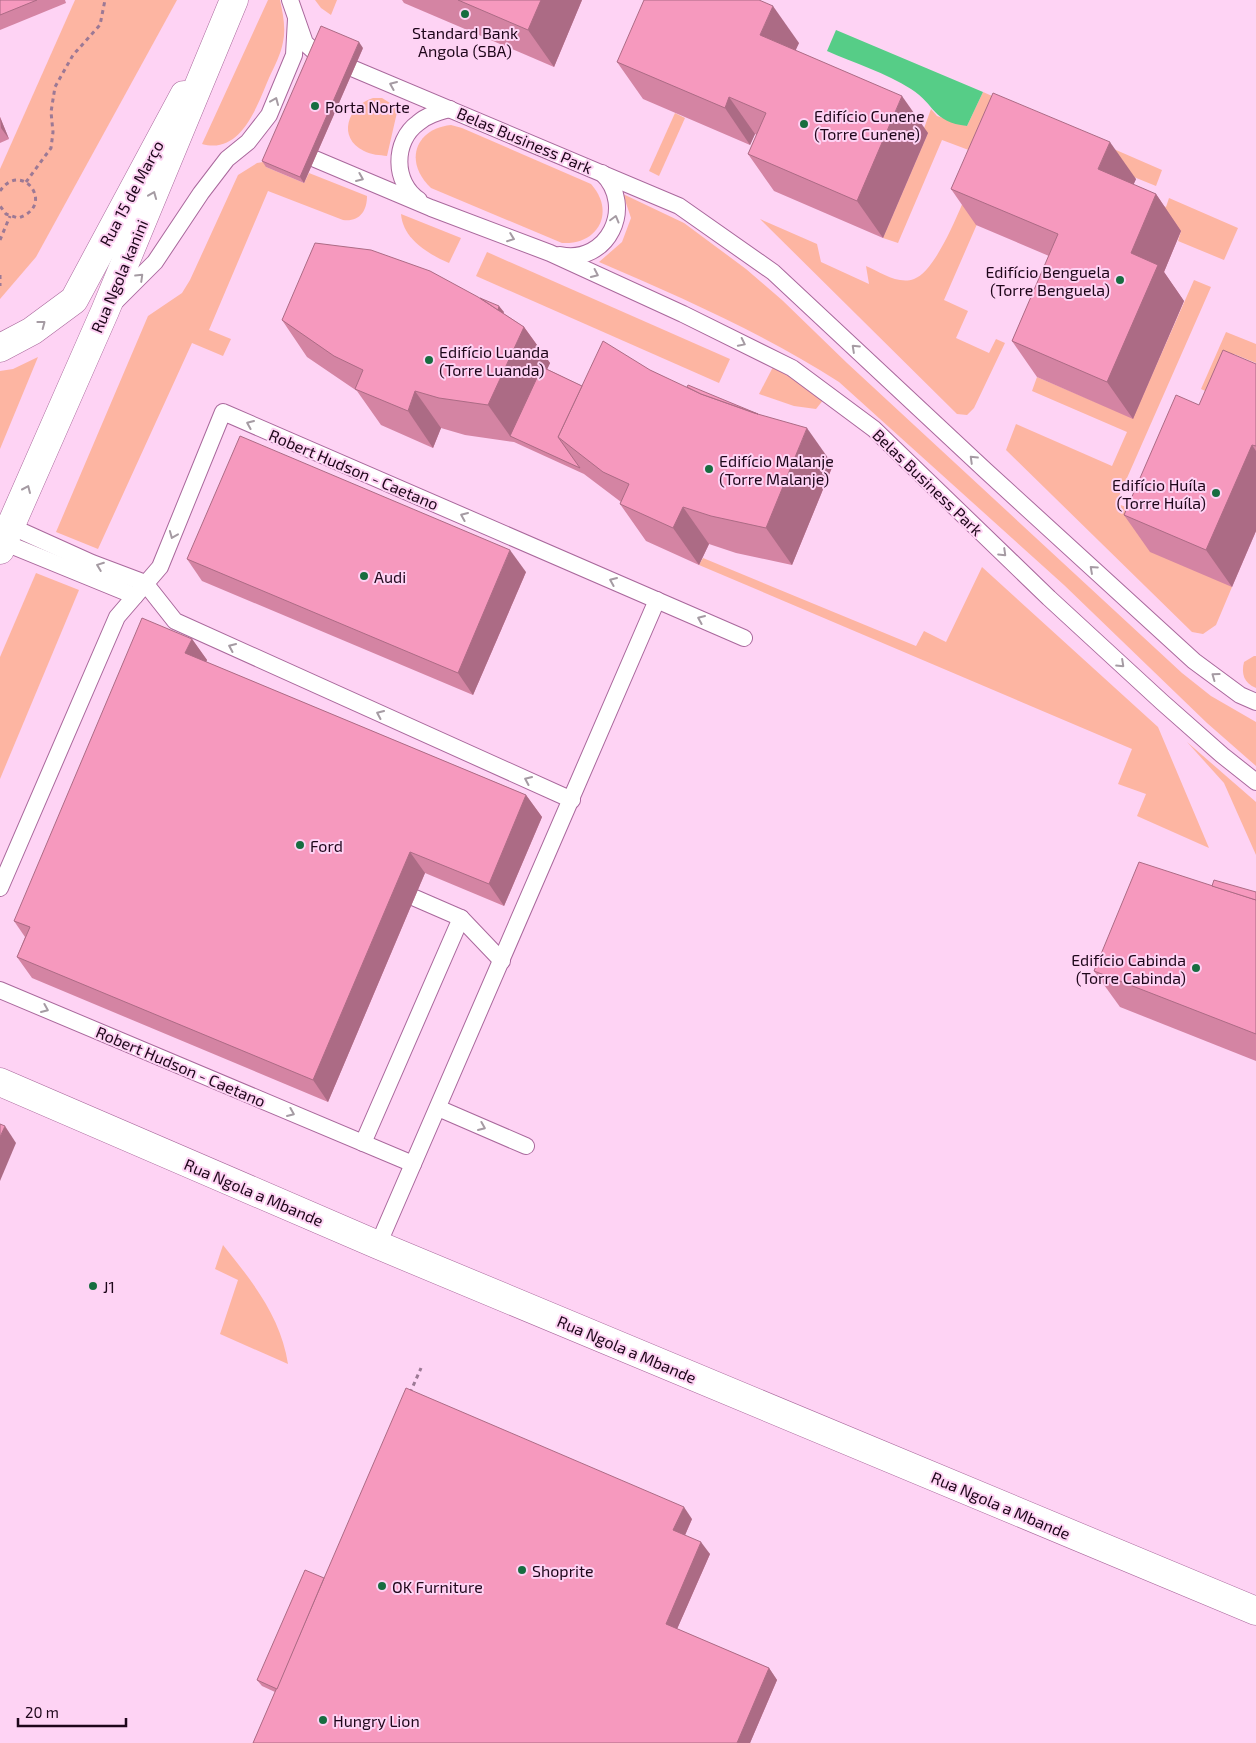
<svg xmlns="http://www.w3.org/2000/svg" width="1256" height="1743" viewBox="0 0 1256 1743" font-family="'Exo 2',sans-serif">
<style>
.green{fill:#fdb5a2}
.water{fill:#56cd87}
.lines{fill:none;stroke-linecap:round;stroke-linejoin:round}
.service-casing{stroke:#a9689c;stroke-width:18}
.minor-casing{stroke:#a9689c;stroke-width:29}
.tertiary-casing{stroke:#a9689c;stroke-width:29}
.secondary-casing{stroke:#a9689c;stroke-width:29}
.path{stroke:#9c7995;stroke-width:3;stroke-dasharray:4 4;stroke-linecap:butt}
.service{stroke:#fff;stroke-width:16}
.minor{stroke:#fff;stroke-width:28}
.tertiary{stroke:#fff;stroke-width:28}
.secondary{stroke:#fff;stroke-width:28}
.wall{fill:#d484a3}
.shaded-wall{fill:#ac6b85}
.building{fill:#f699be;stroke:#ac6b85}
.oneway{stroke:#a59ba3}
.poi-dot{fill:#176d40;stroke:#fed3f4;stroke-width:2}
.labels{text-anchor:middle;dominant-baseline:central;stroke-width:4;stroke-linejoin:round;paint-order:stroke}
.poi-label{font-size:16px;fill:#1e061a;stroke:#fed3f4;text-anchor:start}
.street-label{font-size:16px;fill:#1e061a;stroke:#fed3f4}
</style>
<rect width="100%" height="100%" fill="#fed3f4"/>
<g class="green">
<polygon points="75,0 177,0 36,257 0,299 0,169"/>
<path d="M 268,0 L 280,0 C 283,14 286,28 283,42 C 281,54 274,67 269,78 C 257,106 241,155 202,144 Z"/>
<polygon points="315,0 337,0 331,15 321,8"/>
<path d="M 983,92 L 1162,170 L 1156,186 L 1018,130 L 944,300 L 968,311 L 956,338 L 989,353 L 996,339 L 1005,343 L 974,408 L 967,415 L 957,414 L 760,219 L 817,244 L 821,262 L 869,284 L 866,266 C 880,272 898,285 914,279 C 941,269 970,183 982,155 L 942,140 L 898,243 L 883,238 L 928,133 L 923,131 L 931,109 L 937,116 L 967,126 Z"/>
<path d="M 373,98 L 382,98 L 398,108 L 387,156 C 380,155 371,155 364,151 C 337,138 347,106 373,98 Z"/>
<polygon points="675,113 685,118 659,176 649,171"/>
<path d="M 451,125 L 462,128 L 591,184 C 616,212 598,245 562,243 L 431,188 C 404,163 414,129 451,125 Z"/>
<path d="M 269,161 L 266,167 L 304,183 L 309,173 L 367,196 C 367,212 359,222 343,220 L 268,191 L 209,330 L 231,339 L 223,356 L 192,343 L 98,549 L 56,532 L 148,316 L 182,293 L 190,280 L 238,175 L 257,163 Z"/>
<path d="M 623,194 L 684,223 L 746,269 L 782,300 L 847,363 L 1182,673 L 1211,696 L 1256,722 L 1256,766 L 1207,723 L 1064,585 L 839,382 C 764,334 681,297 599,262 L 622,242 L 631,218 Z"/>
<polygon points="1169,198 1238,228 1224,260 1178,241 1181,231 1149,200 1166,207"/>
<path d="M 401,214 L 461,238 L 449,263 C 428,254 403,239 401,214 Z"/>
<polygon points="487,252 730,359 719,383 476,276"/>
<polygon points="1194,280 1211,287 1116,503 1147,516 1232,587 1216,625 1203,634 1192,632 1006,450 1016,424 1112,466 1127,432 1032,391 1037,377 1133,418"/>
<polygon points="1226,332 1256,344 1256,363 1234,354 1216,396 1201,389"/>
<polygon points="38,357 0,449 0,371 13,369"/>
<polygon points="773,367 806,385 824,399 816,409 794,406 759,394"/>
<polygon points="703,558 916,646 924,631 946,642 982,567 1158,727 1209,848 1137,816 1146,794 1118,784 1132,749 699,565"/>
<polygon points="36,573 79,590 0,779 0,657"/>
<path d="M 1254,656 L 1256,656 L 1256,688 C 1244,683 1241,674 1244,662 Z"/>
<polygon points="1187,742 1256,802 1256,855 1224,783"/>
<path d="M 223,1245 C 252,1281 281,1317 288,1364 L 220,1334 L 238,1280 L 215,1269 Z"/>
</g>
<path class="water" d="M 836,30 L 983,92 L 967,126 C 932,122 936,105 911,89 C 886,73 854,63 827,51 Z"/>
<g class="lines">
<defs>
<g id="service">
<polyline points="290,0 305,43 316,53"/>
<polyline points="354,69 679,206 773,272 985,470 1194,661 1240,695 1256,702"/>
<polyline points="315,159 431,208 550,253 683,314 792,368 874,429 1049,598 1162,702 1222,755 1256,782"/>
<path d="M 419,200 C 393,183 393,141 418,123 C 427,115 439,112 450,109"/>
<path d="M 560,255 C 608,265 636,206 602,173"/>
<polyline points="114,303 155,262 201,193 227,159 248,142 269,115 294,55 296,19"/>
<polyline points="10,526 92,563 145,583 175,621 572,800"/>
<polyline points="3,542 135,596"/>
<polyline points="0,888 117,617 160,567 223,412 744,638"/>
<polyline points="415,898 461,918 502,961"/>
<polyline points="0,990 413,1164"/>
<polyline points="438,1108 526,1146"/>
<polyline points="363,1143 461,918"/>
<polyline points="378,1245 657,600"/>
</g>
<polyline id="minor" points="0,1082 378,1245 1256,1611"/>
<polyline id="tertiary" points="0,348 32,331 74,300 184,95"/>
<polyline id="secondary" points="0,550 105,311 234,0"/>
</defs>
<use href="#service" class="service-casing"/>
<use href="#minor" class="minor-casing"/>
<use href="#tertiary" class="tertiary-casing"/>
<use href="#secondary" class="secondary-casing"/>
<g class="path">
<polyline points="26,182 51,148 53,132 51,112 55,87 73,55 100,25 105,0"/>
<path d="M 0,191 C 22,159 57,206 18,218 L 6,214 L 0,206"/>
<polyline points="0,240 10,216"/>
<polyline points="0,275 0,286"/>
<polyline points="410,1393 421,1368"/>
</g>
<use href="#service" class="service"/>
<use href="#minor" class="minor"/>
<use href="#tertiary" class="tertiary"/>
<use href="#secondary" class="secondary"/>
</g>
<g class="wall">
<polygon points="0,0 65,0 66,3 0,30"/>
<polygon points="402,0 582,0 554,67 404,3"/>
<polygon points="799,43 795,50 928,133 883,238 774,191 748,154 757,135 755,134 750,145 643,99 617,62"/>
<polygon points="363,48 304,183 266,167 262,161"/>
<polygon points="0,117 9,139 0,143"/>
<polygon points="1136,179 1133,185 1156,194 1181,231 1164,272 1184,301 1133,419 1037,377 1012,341 1049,256 976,225 951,189"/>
<polygon points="504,312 503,313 524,327 550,363 547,369 582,386 650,370 833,465 792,565 736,553 709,544 699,565 646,541 620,504 621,502 584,474 514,442 465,435 441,428 433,448 381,425 357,391 307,357 282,320"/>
<polygon points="1256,364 1256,531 1232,587 1150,552 1124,515"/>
<polygon points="187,559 526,572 473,695 202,581"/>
<polygon points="192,639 207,660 206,662 526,795 542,817 504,906 425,873 328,1102 32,978 17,957 25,937 14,921"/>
<polygon points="1212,886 1256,892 1256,1061 1120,1007 1094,971"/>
<polygon points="692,1519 685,1535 710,1554 677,1629 769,1668 777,1680 750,1743 253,1743 275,1692 262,1686 257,1680 324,1578"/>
</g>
<g class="shaded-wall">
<polygon points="541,0 582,0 554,67 528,30"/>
<polygon points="773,6 799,43 786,72 760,35"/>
<polygon points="359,42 363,48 304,183 300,177"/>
<polygon points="902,96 928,133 883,238 857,201"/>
<polygon points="729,97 755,134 750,145 725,108"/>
<polygon points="0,117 9,139 1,128"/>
<polygon points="1110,142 1136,179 1124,206 1098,169"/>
<polygon points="1156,194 1181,231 1164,272 1184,301 1133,419 1107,382 1131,253"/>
<polygon points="499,306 504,312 496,329 492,323"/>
<polygon points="524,327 550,363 516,439 510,436 488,405"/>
<polygon points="415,391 441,428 433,448 408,411"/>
<polygon points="807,428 833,465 792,565 766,528"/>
<polygon points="1252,445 1256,451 1256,531 1232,587 1206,550"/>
<polygon points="683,507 709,544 699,565 673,528"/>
<polygon points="510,550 526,572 473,695 458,673"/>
<polygon points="192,639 207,660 200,675 185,653"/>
<polygon points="526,795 542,817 504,906 489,884"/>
<polygon points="410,852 425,873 328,1102 313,1080"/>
<polygon points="5,1126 16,1143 0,1181 0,1137"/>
<polygon points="684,1507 692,1519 682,1542 673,1530"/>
<polygon points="701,1542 710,1554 674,1636 666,1624"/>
<polygon points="769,1668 777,1680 750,1743 737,1743"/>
</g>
<g class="building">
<polygon points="0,0 37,0 0,15"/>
<polygon points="458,0 541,0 528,30"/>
<polygon points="644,0 759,0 773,6 760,35 902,96 857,201 748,154 766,113 729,97 725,108 617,62"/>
<polygon points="321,26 359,42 300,177 262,161"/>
<polygon points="993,93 1110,142 1098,169 1156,194 1131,253 1158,265 1107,382 1012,341 1058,234 951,189"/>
<polygon points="315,243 371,250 430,271 478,297 524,327 488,405 439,398 415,391 408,411 355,389 363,370 334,356 282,320"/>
<polygon points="480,298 499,306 498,310"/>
<polygon points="603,341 650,370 701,394 754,413 807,428 766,528 711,516 683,507 673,528 620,504 629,484 603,472 558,437"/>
<polygon points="1223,350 1256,364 1256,446 1252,445 1206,550 1124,515 1176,395 1199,405"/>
<polygon points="542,367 582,386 558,437 580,468 510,436"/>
<polygon points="688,385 758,414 701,394 687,387"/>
<polygon points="240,436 510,550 458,673 187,559"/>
<polygon points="142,618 192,639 185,653 526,795 489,884 410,852 313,1080 17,957 30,927 14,921"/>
<polygon points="1139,862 1256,900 1256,1034 1094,971"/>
<polygon points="1214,880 1256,892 1256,900 1212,886"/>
<polygon points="0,1124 5,1126 0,1137"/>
<polygon points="406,1388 684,1507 673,1530 701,1542 666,1624 769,1668 737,1743 253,1743"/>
<polygon points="305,1570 324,1578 277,1689 257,1680"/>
</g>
<defs><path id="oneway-chevron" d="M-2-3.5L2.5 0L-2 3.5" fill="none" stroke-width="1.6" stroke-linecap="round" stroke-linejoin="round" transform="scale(1.25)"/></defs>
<g class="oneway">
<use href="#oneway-chevron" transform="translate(393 85) rotate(-157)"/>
<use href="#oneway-chevron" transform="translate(275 101) rotate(-67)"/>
<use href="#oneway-chevron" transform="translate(360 178) rotate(23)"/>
<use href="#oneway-chevron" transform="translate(153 195) rotate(-68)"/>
<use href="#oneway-chevron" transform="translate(615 219) rotate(-75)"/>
<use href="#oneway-chevron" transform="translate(511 238) rotate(21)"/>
<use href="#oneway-chevron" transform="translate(595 274) rotate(25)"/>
<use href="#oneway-chevron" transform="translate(140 277) rotate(-44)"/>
<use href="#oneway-chevron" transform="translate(42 324) rotate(-37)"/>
<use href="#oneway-chevron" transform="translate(742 343) rotate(26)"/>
<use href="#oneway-chevron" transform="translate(855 348) rotate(-137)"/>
<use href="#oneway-chevron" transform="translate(250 424) rotate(-157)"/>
<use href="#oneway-chevron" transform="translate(973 459) rotate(-136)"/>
<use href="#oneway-chevron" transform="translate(27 489) rotate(-66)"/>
<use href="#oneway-chevron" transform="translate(464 516) rotate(-157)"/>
<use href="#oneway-chevron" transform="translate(173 535) rotate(112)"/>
<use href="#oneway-chevron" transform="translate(1003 553) rotate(44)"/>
<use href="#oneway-chevron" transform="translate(100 566) rotate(-159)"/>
<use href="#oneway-chevron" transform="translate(1093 569) rotate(-138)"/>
<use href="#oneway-chevron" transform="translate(613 581) rotate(-157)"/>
<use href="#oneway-chevron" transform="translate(701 619) rotate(-157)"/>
<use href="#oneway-chevron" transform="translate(232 647) rotate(-156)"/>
<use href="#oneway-chevron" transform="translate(1121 664) rotate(43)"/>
<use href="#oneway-chevron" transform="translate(1215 676) rotate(-144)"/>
<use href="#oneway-chevron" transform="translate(380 714) rotate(-156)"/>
<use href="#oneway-chevron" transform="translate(528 780) rotate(-156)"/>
<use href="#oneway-chevron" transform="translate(45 1009) rotate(23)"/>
<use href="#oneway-chevron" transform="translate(291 1113) rotate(23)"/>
<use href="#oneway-chevron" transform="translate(482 1127) rotate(23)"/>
</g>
<g class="poi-dot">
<circle cx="465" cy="14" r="5"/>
<circle cx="315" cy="106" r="5"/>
<circle cx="804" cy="124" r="5"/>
<circle cx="1120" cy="280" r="5"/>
<circle cx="429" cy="360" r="5"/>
<circle cx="709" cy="469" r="5"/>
<circle cx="1216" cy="493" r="5"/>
<circle cx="364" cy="576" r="5"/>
<circle cx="300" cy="845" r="5"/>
<circle cx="1196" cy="968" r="5"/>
<circle cx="93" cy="1286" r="5"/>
<circle cx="522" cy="1570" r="5"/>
<circle cx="382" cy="1586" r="5"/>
<circle cx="323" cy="1720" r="5"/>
</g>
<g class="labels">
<g class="poi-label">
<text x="465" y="32" text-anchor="middle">Standard Bank<tspan x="465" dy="18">Angola (SBA)</tspan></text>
<text x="325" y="106">Porta Norte</text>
<text x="814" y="115">Edifício Cunene<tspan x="814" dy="18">(Torre Cunene)</tspan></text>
<text x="1110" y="271" text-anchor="end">Edifício Benguela<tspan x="1110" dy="18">(Torre Benguela)</tspan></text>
<text x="439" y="351">Edifício Luanda<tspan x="439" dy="18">(Torre Luanda)</tspan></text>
<text x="719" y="460">Edifício Malanje<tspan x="719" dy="18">(Torre Malanje)</tspan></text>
<text x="1206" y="484" text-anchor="end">Edifício Huíla<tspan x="1206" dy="18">(Torre Huíla)</tspan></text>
<text x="374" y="576">Audi</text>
<text x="310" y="845">Ford</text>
<text x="1186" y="959" text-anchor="end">Edifício Cabinda<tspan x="1186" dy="18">(Torre Cabinda)</tspan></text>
<text x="103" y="1286">J1</text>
<text x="532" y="1570">Shoprite</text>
<text x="392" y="1586">OK Furniture</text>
<text x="333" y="1720">Hungry Lion</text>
</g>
<g class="street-label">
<text transform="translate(525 140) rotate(23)">Belas Business Park</text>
<text transform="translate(131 193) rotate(-62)">Rua 15 de Março</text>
<text transform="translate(119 276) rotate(-67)">Rua Ngola kanini</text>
<text transform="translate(354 469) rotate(23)">Robert Hudson - Caetano</text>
<text transform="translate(928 482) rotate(44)">Belas Business Park</text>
<text transform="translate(181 1066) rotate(23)">Robert Hudson - Caetano</text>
<text transform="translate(254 1192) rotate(23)">Rua Ngola a Mbande</text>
<text transform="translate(627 1349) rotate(23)">Rua Ngola a Mbande</text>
<text transform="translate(1001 1505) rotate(23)">Rua Ngola a Mbande</text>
</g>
</g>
<path d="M18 1718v8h108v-8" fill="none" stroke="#1e061a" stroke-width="2.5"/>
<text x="25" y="1718" font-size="15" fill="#1e061a" stroke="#fed3f4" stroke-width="4" paint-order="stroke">20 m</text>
</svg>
